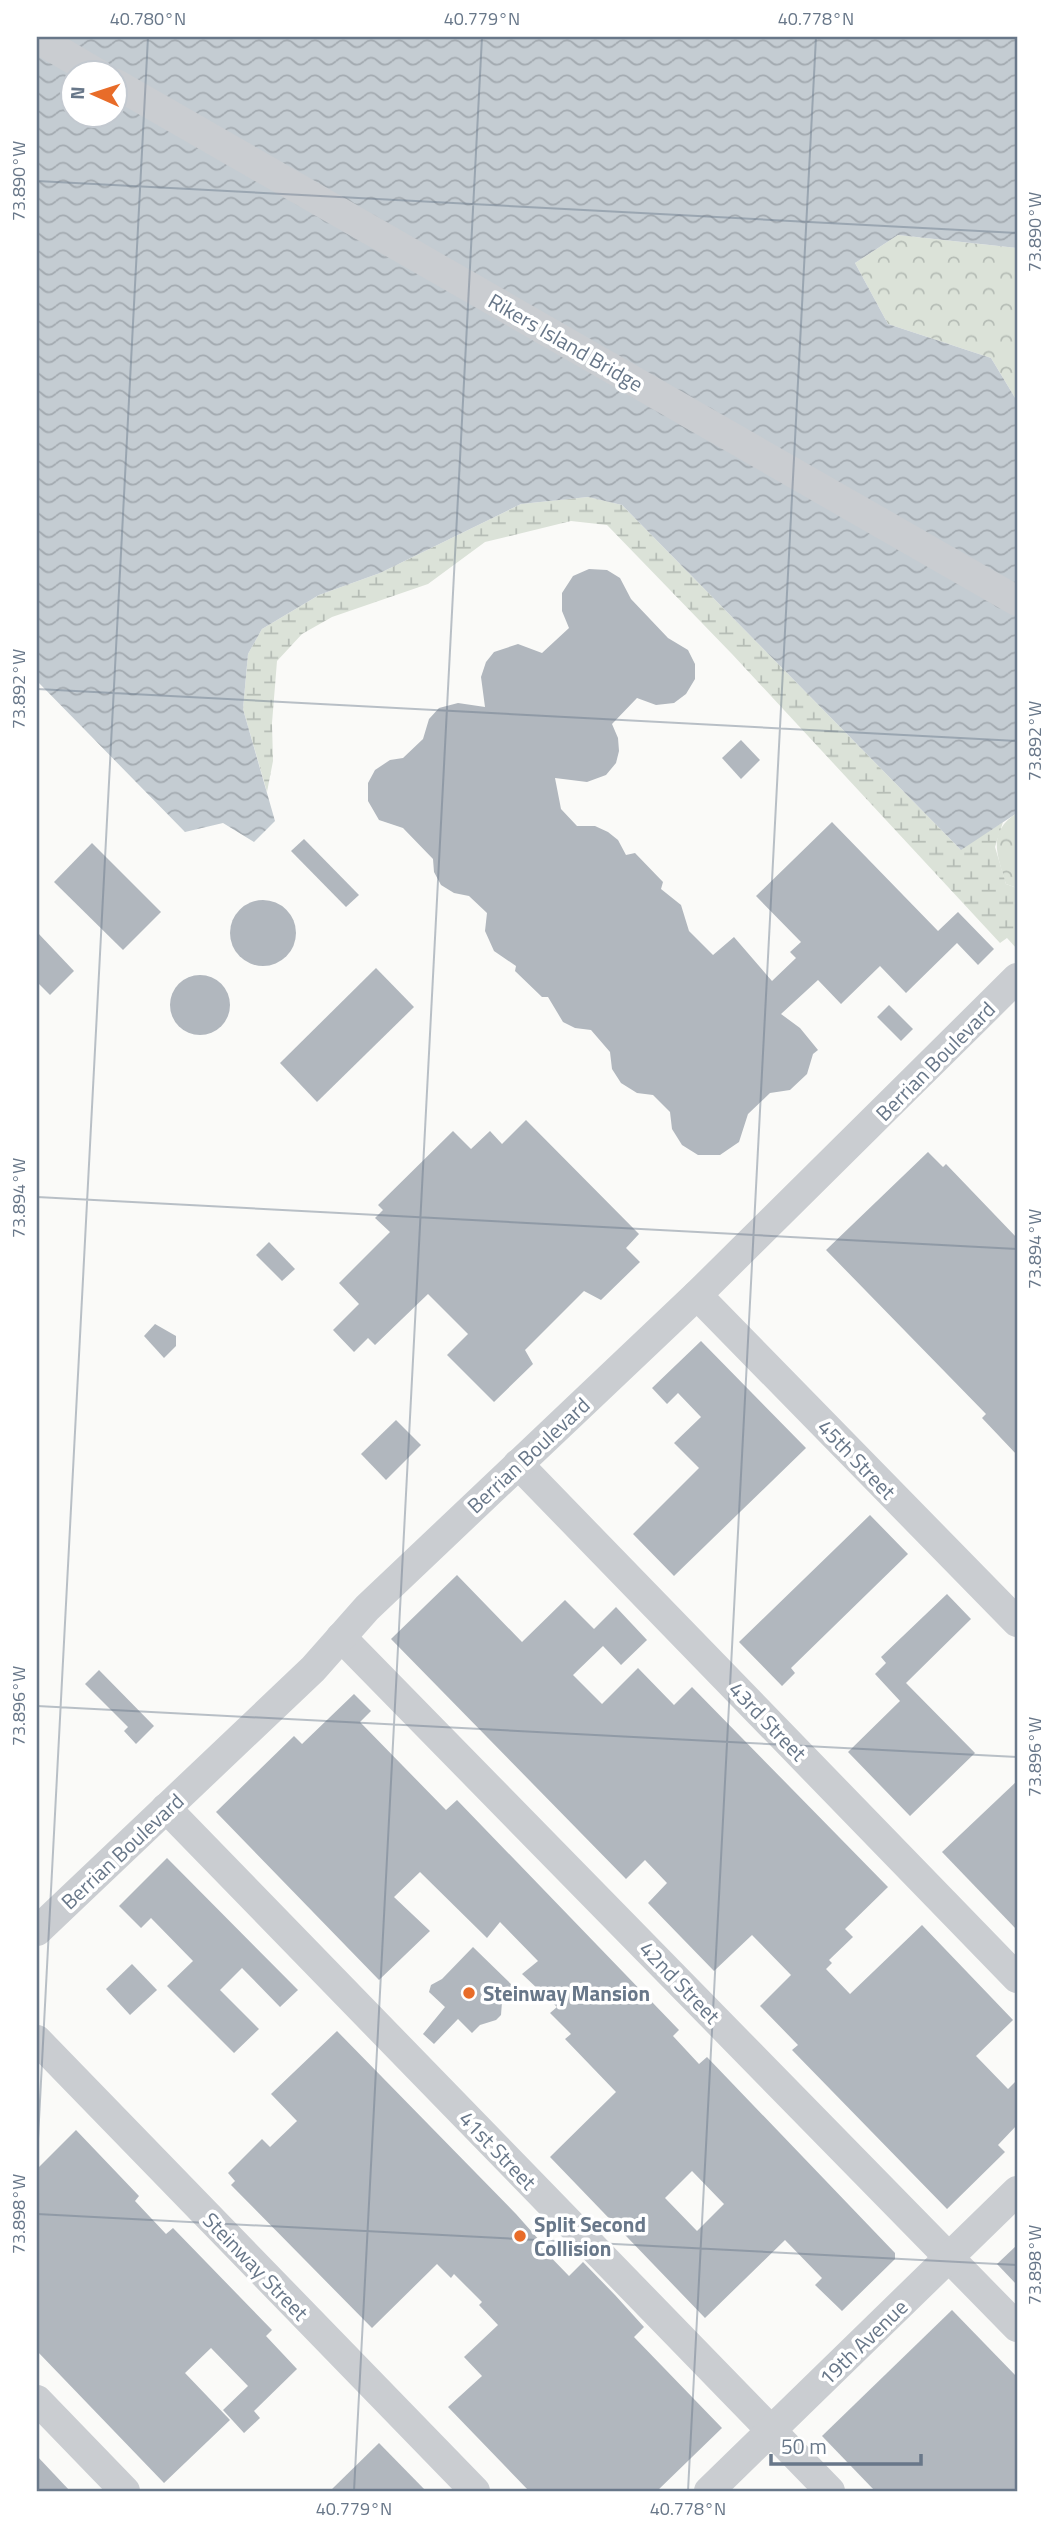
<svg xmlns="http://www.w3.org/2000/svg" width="1054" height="2528" viewBox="0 0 1054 2528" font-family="'Titillium Web',sans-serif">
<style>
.forest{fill:url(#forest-crowns)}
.wetland{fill:url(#wetland-marsh)}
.water{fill:url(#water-waves);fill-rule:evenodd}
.building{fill:#b1b7be;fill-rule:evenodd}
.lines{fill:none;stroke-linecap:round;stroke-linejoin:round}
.minor{stroke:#cacdd1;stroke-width:30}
.ticks{fill:none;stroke:#687789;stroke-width:2;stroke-opacity:0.45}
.poi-dot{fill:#e86c29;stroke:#fff;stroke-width:2.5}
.labels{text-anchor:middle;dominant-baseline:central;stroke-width:7;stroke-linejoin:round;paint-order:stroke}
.street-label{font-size:21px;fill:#687789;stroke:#fff}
.poi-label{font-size:21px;font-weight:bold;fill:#687789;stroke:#fff;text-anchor:start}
.neatline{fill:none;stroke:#687789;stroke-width:2.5}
.ticks-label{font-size:18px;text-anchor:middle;fill:#687789}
</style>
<defs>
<pattern id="forest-crowns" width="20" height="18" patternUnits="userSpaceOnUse" patternTransform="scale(1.75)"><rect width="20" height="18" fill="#dbe2d8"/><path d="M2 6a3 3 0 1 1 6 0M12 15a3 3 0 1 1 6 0" fill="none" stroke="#b5bcb5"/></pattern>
<pattern id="wetland-marsh" width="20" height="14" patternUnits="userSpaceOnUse" patternTransform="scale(1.75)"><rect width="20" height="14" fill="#dbe2d8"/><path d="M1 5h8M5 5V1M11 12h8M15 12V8" fill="none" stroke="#b5bcb5"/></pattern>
<pattern id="water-waves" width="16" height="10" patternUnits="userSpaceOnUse" patternTransform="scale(1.75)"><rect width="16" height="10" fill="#c4ccd2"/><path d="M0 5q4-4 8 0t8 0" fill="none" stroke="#a3aab0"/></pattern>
</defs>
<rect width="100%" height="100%" fill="#fafaf8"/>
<g class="forest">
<polygon points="898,235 1017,248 1017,401 991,358 888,324 855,263"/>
<path d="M 1017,813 L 1017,888 L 1006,884 C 997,854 987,832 1017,813 Z"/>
</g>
<polygon class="wetland" points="588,497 622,505 960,849 1003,822 995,847 1006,884 1017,888 1017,949 1007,938 1000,943 732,654 607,525 571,521 485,542 428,584 332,617 302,634 277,661 272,723 273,761 267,792 243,709 248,654 262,629 319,595 380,573 521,504"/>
<path class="water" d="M 37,37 L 1017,37 L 1017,248 L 898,235 L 855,263 L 888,324 L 991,358 L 1017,401 L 1017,813 L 961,850 L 622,505 L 588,497 L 521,504 L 380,573 L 319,595 L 262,629 L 248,654 L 243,709 L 275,821 L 254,842 L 223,823 L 185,832 L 37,681 ZM 74,74 L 116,74 L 116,116 L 74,116 Z"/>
<g class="building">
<polygon points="589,569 607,570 620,578 631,599 668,638 688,650 695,664 695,679 686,694 674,703 656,705 637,698 612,724 618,738 619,751 616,763 606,775 587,782 555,778 561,809 577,826 595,826 608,832 618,840 626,855 635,853 663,882 661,889 681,905 689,931 713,955 734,937 772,981 796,958 790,952 801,942 756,896 832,822 938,931 958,912 994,949 978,965 957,943 906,993 880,966 841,1004 818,980 781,1014 800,1028 818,1050 813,1054 807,1074 790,1090 770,1093 748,1114 739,1142 720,1155 698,1155 682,1145 672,1129 670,1112 653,1095 637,1093 621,1083 612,1069 610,1052 591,1030 575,1028 563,1022 548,997 542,997 515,971 516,966 494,951 485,931 487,913 469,896 454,893 441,885 434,872 433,859 403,828 379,820 368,801 368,783 375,770 390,760 403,758 423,739 429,719 439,708 458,703 485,707 481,677 486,662 494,652 518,644 542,653 569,628 562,611 562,593 573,576"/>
<polygon points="741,740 760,760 741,779 722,758"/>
<polygon points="304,839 359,895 346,907 291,851"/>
<polygon points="92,843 161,912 123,950 54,882"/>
<circle cx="263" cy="933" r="33"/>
<polygon points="37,932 74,971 50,995 37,982"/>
<polygon points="376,968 414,1007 317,1102 280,1063"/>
<circle cx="200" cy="1005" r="30"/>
<polygon points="889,1005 913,1029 901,1041 877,1017"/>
<polygon points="526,1120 639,1234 626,1248 640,1262 601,1300 584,1291 525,1350 533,1364 494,1402 447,1355 468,1334 428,1294 375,1345 368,1338 354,1352 333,1330 359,1304 339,1283 390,1232 375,1218 383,1210 378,1205 453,1131 471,1149 490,1131 502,1144"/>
<polygon points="928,1152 943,1167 946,1164 1017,1238 1017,1455 982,1418 986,1414 826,1250"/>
<polygon points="269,1242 295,1269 282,1281 256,1255"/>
<polygon points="155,1324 176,1336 176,1346 164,1358 144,1336"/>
<polygon points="701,1341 806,1448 674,1576 633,1534 699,1468 674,1443 701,1417 678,1393 667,1404 652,1388"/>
<polygon points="396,1420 421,1445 386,1480 361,1454"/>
<polygon points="870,1515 908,1554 791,1668 795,1673 782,1686 739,1642"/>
<polygon points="457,1575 522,1642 565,1600 594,1629 616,1607 647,1640 621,1665 603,1646 573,1675 602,1704 638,1668 674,1705 692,1687 888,1887 845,1929 853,1937 829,1960 832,1963 826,1969 850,1994 922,1925 1013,2020 976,2056 1008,2089 1017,2080 1017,2125 998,2145 1005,2152 947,2209 792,2050 798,2045 760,2006 791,1975 752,1935 714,1971 648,1903 667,1883 645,1860 626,1879 391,1639"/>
<polygon points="947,1594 971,1619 906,1683 975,1753 910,1816 848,1752 900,1701 875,1674 886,1663 881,1657"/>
<polygon points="99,1670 154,1726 136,1744 124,1731 128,1727 85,1684"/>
<path d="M 354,1694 L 371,1711 L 360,1722 L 446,1810 L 457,1800 L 679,2030 L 673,2036 L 699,2064 L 707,2057 L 895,2253 L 895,2259 L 842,2311 L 815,2285 L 822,2278 L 785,2240 L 705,2318 L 550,2157 L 616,2092 L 565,2039 L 571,2034 L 550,2013 L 557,2007 L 522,1974 L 538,1961 L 500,1922 L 487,1938 L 420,1872 L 394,1897 L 430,1931 L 379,1980 L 216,1812 L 294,1736 L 302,1744 ZM 692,2171 L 724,2204 L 697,2231 L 665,2198 Z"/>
<polygon points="1017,1781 1017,1930 942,1852"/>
<polygon points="167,1858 298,1990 280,2007 242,1968 220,1990 259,2029 234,2053 167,1986 193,1961 151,1918 141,1928 119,1906"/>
<polygon points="473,1947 515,1988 502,2002 501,2015 496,2020 480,2025 472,2033 458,2019 434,2044 423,2034 445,2007 429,1992 431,1985 442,1979"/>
<polygon points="132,1964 157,1990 130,2015 106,1989"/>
<polygon points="337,2031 516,2214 540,2241 538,2244 569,2276 583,2262 615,2295 644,2327 634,2337 722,2428 657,2491 529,2491 448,2407 482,2376 464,2357 498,2325 479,2305 482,2302 454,2274 451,2278 437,2264 372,2328 231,2185 235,2181 228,2173 262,2139 270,2147 297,2121 271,2094"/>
<polygon points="76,2130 139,2196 135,2201 166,2234 173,2228 272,2330 266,2336 297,2369 254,2411 260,2418 244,2433 223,2410 248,2386 211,2348 185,2373 230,2420 164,2483 37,2351 37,2169"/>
<polygon points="1017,2245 1017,2285 997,2264"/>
<polygon points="952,2310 1017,2377 1017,2491 875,2491 822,2436"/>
<polygon points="379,2443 426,2491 330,2491"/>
<polygon points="37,2456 70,2491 37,2491"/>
</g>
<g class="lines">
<g class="minor">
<polyline points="37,38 98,74"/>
<polyline points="116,84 1017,601"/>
<polyline points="697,1295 1017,1622"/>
<polyline points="518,1464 1017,1978"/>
<polyline points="341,1637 1017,2327"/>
<polyline points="166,1808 830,2491"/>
<polyline points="37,1931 313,1669 367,1608 697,1295 1017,978"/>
<polyline points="37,2040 475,2491"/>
<polyline points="37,2400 125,2491"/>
<polyline points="709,2491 1017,2191"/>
</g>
</g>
<path class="ticks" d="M 37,181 L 1017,233M 37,689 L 1017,741M 37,1197 L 1017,1249M 37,1706 L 1017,1757M 37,2158 L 148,37M 37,2214 L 1017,2265M 354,2491 L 482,37M 688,2491 L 816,37"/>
<g class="poi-dot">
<circle cx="469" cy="1993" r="7"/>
<circle cx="520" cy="2236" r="7"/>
</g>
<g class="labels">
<g class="street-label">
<text transform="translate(566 342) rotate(30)">Rikers Island Bridge</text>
<text transform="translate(935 1061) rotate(-45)">Berrian Boulevard</text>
<text transform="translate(528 1455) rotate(-43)">Berrian Boulevard</text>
<text transform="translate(857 1459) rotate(46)">45th Street</text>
<text transform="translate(768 1721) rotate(46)">43rd Street</text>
<text transform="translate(122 1851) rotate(-43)">Berrian Boulevard</text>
<text transform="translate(680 1982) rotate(46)">42nd Street</text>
<text transform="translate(498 2150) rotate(46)">41st Street</text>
<text transform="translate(256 2266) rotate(46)">Steinway Street</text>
<text transform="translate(863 2342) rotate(-44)">19th Avenue</text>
</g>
<g class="poi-label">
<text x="483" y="1993">Steinway Mansion</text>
<text x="534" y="2224">Split Second<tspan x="534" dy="24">Collision</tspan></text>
</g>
</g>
<rect width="1054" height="2528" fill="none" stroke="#ffffff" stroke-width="77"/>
<g transform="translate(94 94) rotate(273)"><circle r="33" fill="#ffffff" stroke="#c3c9d0" stroke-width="2"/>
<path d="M0-5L12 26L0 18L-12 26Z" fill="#e86c29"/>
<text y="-10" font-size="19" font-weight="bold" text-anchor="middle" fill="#687789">N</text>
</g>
<path d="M771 2454v10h150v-10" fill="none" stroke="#687789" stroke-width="3.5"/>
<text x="781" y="2454" font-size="21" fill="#687789" stroke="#ffffff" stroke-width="5" paint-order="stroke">50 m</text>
<rect x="38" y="38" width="978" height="2452" class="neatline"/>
<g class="ticks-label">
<text x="148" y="25">40.780°N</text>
<text x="482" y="25">40.779°N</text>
<text x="816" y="25">40.778°N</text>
<text transform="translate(19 181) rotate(-90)" y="6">73.890°W</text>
<text transform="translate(1035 232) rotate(-90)" y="6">73.890°W</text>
<text transform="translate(19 689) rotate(-90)" y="6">73.892°W</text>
<text transform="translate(1035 741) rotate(-90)" y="6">73.892°W</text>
<text transform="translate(19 1198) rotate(-90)" y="6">73.894°W</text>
<text transform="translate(1035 1249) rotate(-90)" y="6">73.894°W</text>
<text transform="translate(19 1706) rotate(-90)" y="6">73.896°W</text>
<text transform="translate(1035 1757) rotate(-90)" y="6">73.896°W</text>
<text transform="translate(19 2214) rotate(-90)" y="6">73.898°W</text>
<text transform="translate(1035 2265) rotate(-90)" y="6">73.898°W</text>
<text x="354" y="2515">40.779°N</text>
<text x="688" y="2515">40.778°N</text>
</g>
</svg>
